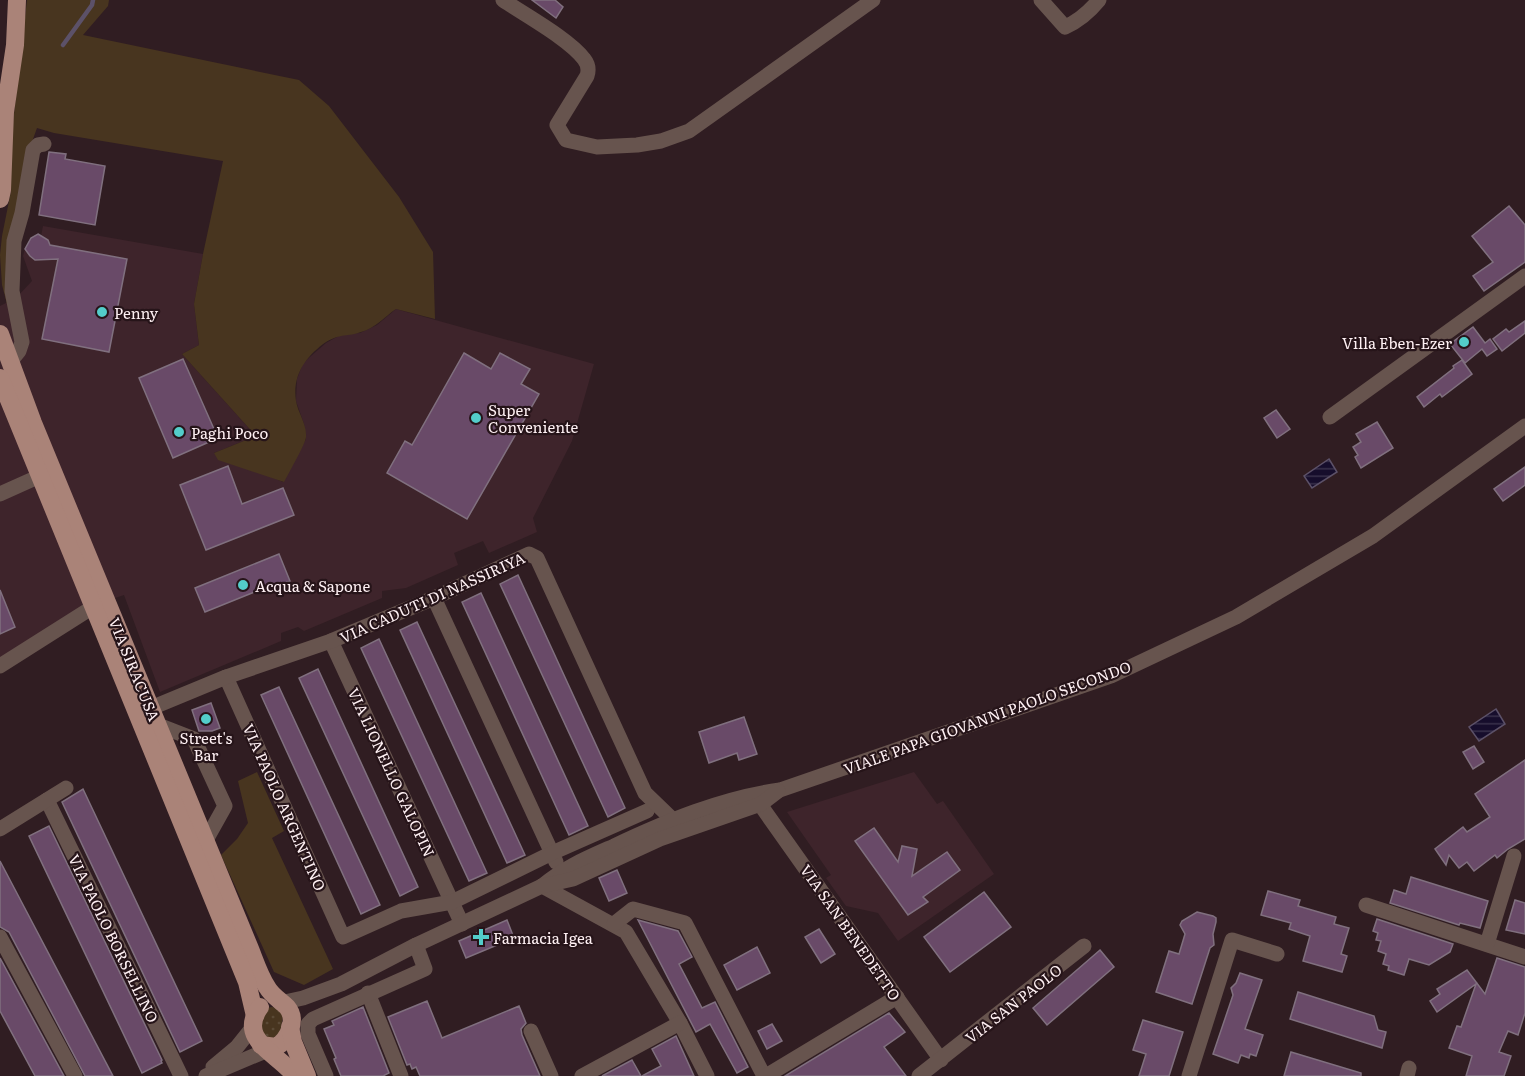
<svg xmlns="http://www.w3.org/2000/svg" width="1525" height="1076" viewBox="0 0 1525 1076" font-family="Literata,serif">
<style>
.built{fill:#3e242b}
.grass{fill:#48351f}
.park{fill:url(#park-dots)}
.water{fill:url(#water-rules);stroke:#5c5168;stroke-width:1.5}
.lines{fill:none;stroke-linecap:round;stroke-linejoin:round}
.stream{stroke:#5c5168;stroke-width:4.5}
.building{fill:#694a68;stroke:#80707f;stroke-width:1.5}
.minor{stroke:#67544e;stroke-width:15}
.major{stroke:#aa8378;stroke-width:18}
.poi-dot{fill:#53cdca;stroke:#261419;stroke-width:2}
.labels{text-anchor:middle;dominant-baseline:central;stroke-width:4.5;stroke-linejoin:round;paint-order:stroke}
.poi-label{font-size:15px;fill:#fff1f4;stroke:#261419;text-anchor:start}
.street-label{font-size:15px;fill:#fff1f4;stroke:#261419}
</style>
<defs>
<pattern id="park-dots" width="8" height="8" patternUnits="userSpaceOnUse" patternTransform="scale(1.5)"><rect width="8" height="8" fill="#48351f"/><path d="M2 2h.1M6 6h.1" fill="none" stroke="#5a4935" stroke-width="1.8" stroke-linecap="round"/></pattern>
<pattern id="water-rules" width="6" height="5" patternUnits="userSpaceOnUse" patternTransform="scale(1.5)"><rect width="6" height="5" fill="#160d2c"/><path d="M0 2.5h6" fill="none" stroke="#39314b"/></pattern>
</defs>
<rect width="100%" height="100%" fill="#301d22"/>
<g class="built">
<polygon points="43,226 203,254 194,304 199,345 182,354 256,436 214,453 283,482 306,439 304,424 296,401 297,379 303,363 326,343 342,334 360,333 377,325 396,309 594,364 572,441 533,518 537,532 489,553 483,541 454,553 458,565 406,588 382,591 382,598 304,631 298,627 281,633 281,641 160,692 124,595 82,609 0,659 0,306 16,298 32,281 23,256 25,249 30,256 35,260 51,247 48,240 41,236"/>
<polygon points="914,772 937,804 943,801 994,874 898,941 878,913 846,906 826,878 831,875 787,812"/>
</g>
<g class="grass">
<path d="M 27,0 L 109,0 L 108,6 L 83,35 L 299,80 L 329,106 L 399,197 L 433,252 L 435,319 L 396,309 C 384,317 376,328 361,332 C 348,337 341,333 326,342 C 306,356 292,375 296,401 C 298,413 307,424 306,437 C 306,443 288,474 284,482 L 218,460 L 214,453 L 256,436 L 182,354 L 199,345 L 194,304 L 203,254 L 223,161 L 54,133 L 37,128 L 28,153 L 14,331 L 2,285 L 0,255 L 2,236 L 11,191 L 11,140 Z"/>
<polygon points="257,772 284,831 272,838 333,969 304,985 274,972 221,855 237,839 248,823 238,781"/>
</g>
<polygon class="park" points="272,1007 277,1008 283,1016 280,1034 271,1039 260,1033 261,1017 267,1008"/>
<g class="water">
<polygon points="1329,459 1337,472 1312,488 1304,476"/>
<polygon points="1496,709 1505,724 1479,741 1469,727"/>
</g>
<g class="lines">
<polyline class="stream" points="63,45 92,5 93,0"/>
</g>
<g class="building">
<polygon points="532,0 555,0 563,7 556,18"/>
<polygon points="49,152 66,154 65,159 105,166 95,225 39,215"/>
<polygon points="1509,206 1525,225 1525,262 1484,291 1473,276 1493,262 1472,236"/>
<polygon points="38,234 48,240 50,245 127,259 109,352 42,339 58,259 35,260 30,256 25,249 31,238"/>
<polygon points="1525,321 1525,333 1502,351 1493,339 1506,329 1509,332"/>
<polygon points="1473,327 1485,343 1490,339 1497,349 1487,356 1482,349 1465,363 1450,344"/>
<polygon points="464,353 491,369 500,353 530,369 521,384 539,394 467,519 387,473 405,441 412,445"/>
<polygon points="183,359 218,438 173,458 139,378"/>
<polygon points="1462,360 1472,374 1442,397 1440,394 1424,407 1417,397 1454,368 1453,366"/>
<polygon points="1276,410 1290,429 1277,438 1264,418"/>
<polygon points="1377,422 1393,448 1361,468 1355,457 1358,455 1353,447 1361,442 1356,434"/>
<polygon points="228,466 242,504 283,488 294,515 206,550 180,485"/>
<polygon points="1525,467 1525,485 1503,501 1494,489"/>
<polygon points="279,554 290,581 264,592 262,589 205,612 195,588"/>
<polygon points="518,575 625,808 608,817 500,584"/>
<polygon points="0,590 15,627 0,634"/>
<polygon points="481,593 588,826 569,835 462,602"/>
<polygon points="417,622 525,855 507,863 400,630"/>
<polygon points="379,639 487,873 469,881 361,648"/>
<polygon points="318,669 418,887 400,896 299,678"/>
<polygon points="279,687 380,905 361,914 261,695"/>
<polygon points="211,703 220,728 212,731 199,731 192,710"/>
<polygon points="744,717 757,754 739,760 737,753 709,763 699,732"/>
<polygon points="1474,746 1484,762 1473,769 1463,752"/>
<polygon points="1525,760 1525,839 1508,849 1497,858 1495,855 1474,871 1467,862 1459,868 1449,855 1446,865 1435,849 1463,827 1467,832 1490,817 1475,794"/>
<polygon points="83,789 202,1041 180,1052 62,802"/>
<polygon points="49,826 162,1060 161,1061 162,1063 142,1073 29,836"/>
<polygon points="874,828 898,862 902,846 917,849 912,876 947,852 960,870 923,897 928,902 908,915 855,841"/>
<polygon points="0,861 113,1076 85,1076 9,932 0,927"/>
<polygon points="617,870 627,893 609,901 599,878"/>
<polygon points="1411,877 1488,901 1480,928 1460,923 1459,925 1390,903 1394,890 1406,894"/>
<polygon points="1268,891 1300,900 1298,906 1336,917 1334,924 1349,928 1341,954 1347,956 1342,972 1303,961 1310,936 1289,929 1291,923 1261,915"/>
<polygon points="984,892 1011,927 950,972 924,937"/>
<polygon points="1515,900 1525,903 1525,934 1506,930"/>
<polygon points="1197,912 1213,916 1216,918 1216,922 1213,934 1214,945 1210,948 1192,1004 1156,992 1169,951 1179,954 1185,934 1180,925 1182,921"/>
<polygon points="1377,919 1453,944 1450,952 1429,965 1409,959 1404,975 1388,970 1389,966 1383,964 1386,954 1378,951 1381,941 1376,940 1378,933 1373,931"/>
<polygon points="507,920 514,938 466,958 459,941"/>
<polygon points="638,920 678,931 692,957 679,964 702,1008 715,1002 748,1067 737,1073 710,1024 696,1032"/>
<polygon points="819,929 835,954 821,963 805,937"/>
<polygon points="757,947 770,973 737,990 724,965"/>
<polygon points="1100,950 1114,967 1047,1025 1033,1008"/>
<polygon points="0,958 64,1076 35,1076 0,1011"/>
<polygon points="1497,958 1525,967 1525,1013 1518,1035 1508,1031 1499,1052 1511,1056 1504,1076 1466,1076 1472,1056 1449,1048 1457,1026 1461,1027 1476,984 1437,1012 1430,1001 1440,994 1437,989 1467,970 1485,994"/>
<polygon points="1240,973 1262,980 1245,1029 1263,1035 1256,1056 1250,1054 1249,1058 1241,1055 1238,1063 1213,1054 1233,995 1231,988 1236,983"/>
<polygon points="1298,992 1374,1016 1378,1030 1386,1032 1382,1048 1290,1019"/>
<polygon points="427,1001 442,1038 519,1006 526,1023 521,1029 522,1035 540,1076 420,1076 416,1067 412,1069 410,1064 407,1065 388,1017"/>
<polygon points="363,1007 389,1073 383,1076 341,1076 334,1059 336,1058 324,1029 334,1025 332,1021"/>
<polygon points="889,1013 905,1032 884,1047 906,1076 785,1076"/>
<polygon points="1143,1020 1183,1032 1169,1076 1139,1076 1146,1054 1133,1050"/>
<polygon points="772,1024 782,1041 767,1049 758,1031"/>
<polygon points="676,1036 694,1076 642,1076 661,1066 652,1049"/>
<polygon points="1291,1052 1361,1073 1361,1076 1284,1076"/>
<polygon points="632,1060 641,1076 602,1076"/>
</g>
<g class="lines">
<g class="minor">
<path d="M 503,0 C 525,15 569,39 584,59 C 588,64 589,70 587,76 L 557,125 L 566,140 L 597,147 L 637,145 L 661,141 L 689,131 L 873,0"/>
<path d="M 1041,0 L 1065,27 C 1079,21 1090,11 1099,0"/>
<polyline points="10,362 19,351 22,342 12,291 14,241 22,213 33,150 38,145 44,144"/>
<polyline points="1330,417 1525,276"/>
<polyline points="0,494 40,476"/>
<polyline points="434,598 556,862"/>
<polyline points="331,641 462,924"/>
<polyline points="0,666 93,607"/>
<polyline points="226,677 343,937 401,911 452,902 552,853 647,811"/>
<polyline points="151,708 226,677 331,641 434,598 529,554 537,558 645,793 673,820"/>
<polyline points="158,725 194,739 225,806 206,840"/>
<polyline points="758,796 764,810 941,1060"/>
<polyline points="47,800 181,1076"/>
<polyline points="0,829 66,788"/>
<path d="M 542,886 C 565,867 587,858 614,846 C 667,821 722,798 780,790 L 1111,676 L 1236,617 L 1373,536 L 1525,426"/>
<polyline points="542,886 626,932 680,1023 707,1076"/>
<polyline points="1366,905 1525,957"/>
<polyline points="614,924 633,909 685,923 764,1076"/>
<polyline points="0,937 75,1076"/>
<polyline points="1487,944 1514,856"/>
<polyline points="368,993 401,1076"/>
<polyline points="280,1003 303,998 341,984 416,945 542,886 573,879 660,839 761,804 778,791"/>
<polyline points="531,1031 551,1076"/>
<polyline points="213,1067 237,1047 253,1027"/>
<polyline points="206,1076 275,1047"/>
<polyline points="326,1076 308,1034 308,1024 313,1019 425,969 416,945"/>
<polyline points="582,1076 680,1023"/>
<polyline points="766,1076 897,997"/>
<polyline points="919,1076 1084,946"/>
<polyline points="1189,1076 1232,940 1277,954"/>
<polyline points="1407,1076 1409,1068"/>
</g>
<g class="major">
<polyline points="0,199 2,190 5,112 15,45 17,0"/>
<path d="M 0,334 L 33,423 L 248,944 C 254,958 259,975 267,987 C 272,996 280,1000 287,1007 C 298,1020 288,1040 276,1047 L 261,1045"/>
<polyline points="0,378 247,982 255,1016"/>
<path d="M 260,1007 C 236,1040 279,1054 295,1076"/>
<polyline points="290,1027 293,1042 307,1076"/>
</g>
</g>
<g class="poi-dot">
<circle cx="102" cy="312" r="6"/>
<circle cx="1464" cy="342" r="6"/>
<circle cx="476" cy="418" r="6"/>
<circle cx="179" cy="432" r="6"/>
<circle cx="243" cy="585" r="6"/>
<circle cx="206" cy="719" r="6"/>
<path d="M478 928h6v6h6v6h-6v6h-6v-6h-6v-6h6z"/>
</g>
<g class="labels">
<g class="poi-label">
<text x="114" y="312">Penny</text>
<text x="1452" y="342" text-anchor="end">Villa Eben-Ezer</text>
<text x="488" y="409">Super<tspan x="488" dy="17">Conveniente</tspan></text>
<text x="191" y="432">Paghi Poco</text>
<text x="255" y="585">Acqua &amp; Sapone</text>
<text x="206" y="737" text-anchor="middle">Street's<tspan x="206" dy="17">Bar</tspan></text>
<text x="493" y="937">Farmacia Igea</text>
</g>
<g class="street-label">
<text transform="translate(432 597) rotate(-24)">VIA CADUTI DI NASSIRIYA</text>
<text transform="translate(135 669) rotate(68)">VIA SIRACUSA</text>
<text transform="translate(987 717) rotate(-20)">VIALE PAPA GIOVANNI PAOLO SECONDO</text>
<text transform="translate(392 772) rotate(65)">VIA LIONELLO GALOPIN</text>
<text transform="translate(285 807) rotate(66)">VIA PAOLO ARGENTINO</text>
<text transform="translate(851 932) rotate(55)">VIA SAN BENEDETTO</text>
<text transform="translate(114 938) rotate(64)">VIA PAOLO BORSELLINO</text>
<text transform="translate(1013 1003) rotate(-38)">VIA SAN PAOLO</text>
</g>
</g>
</svg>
